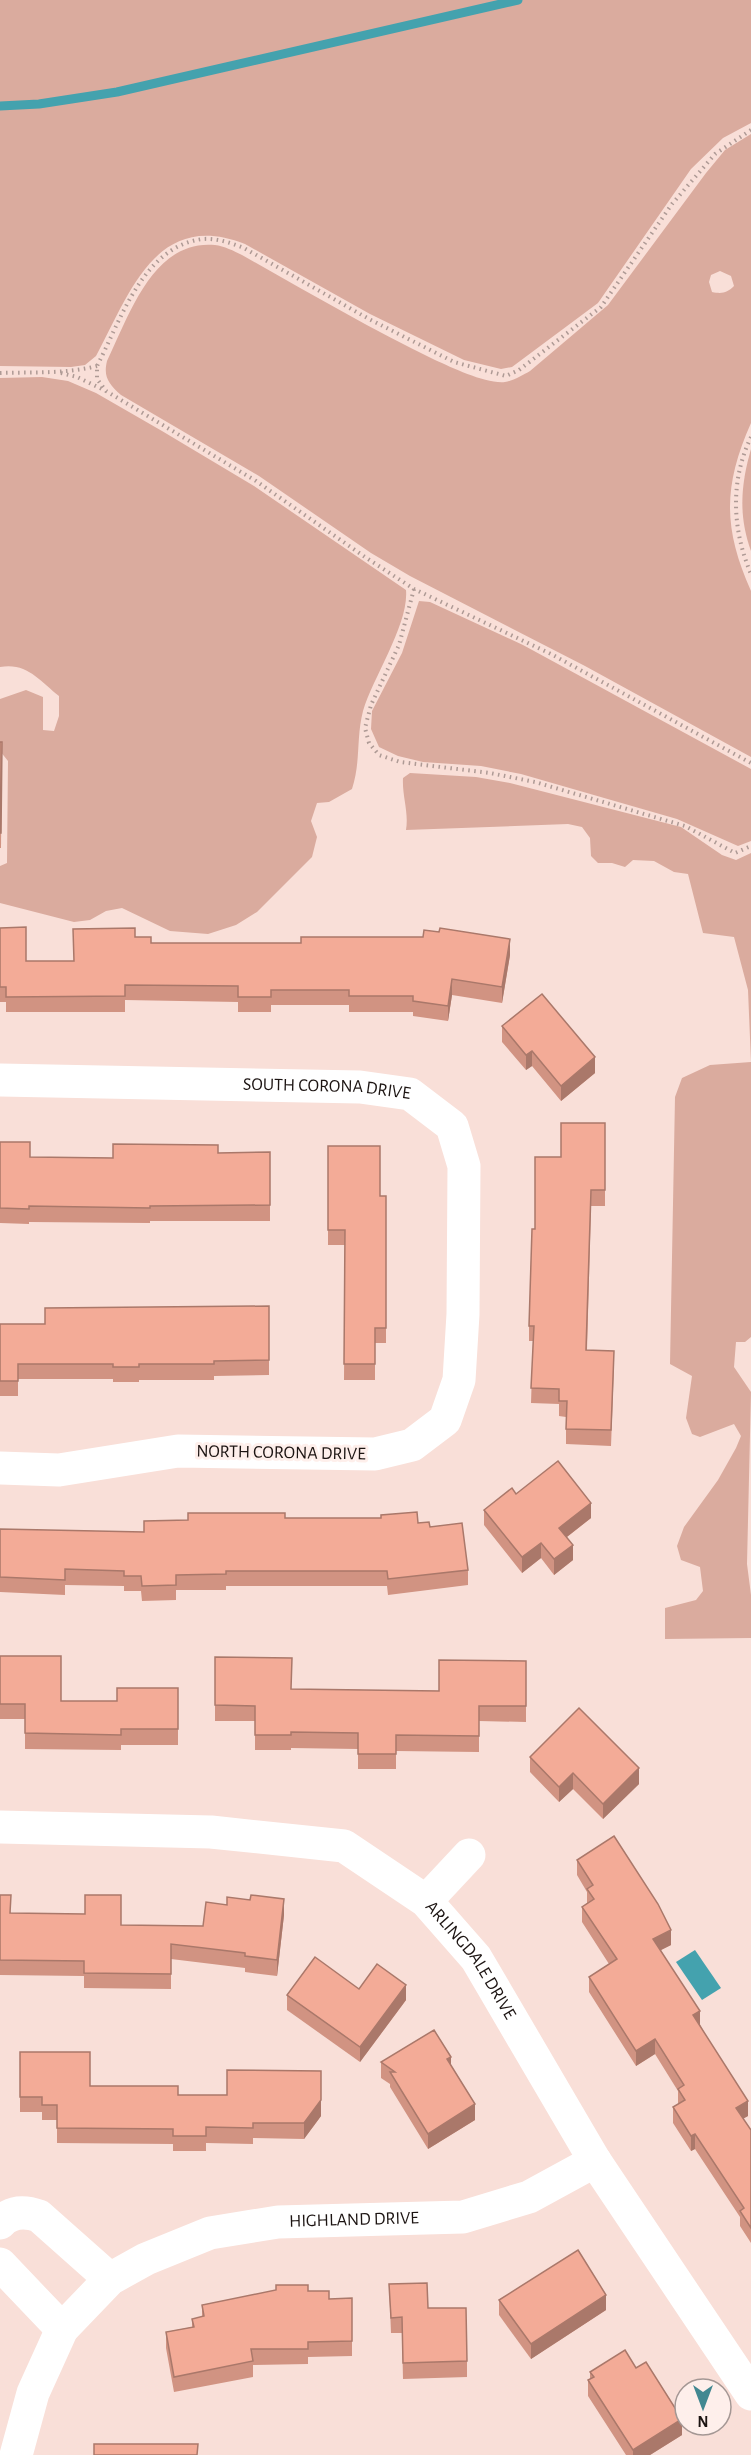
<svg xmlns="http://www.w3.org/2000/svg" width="751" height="2455" viewBox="0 0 751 2455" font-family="'Alegreya Sans',sans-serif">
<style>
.green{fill:#daab9e;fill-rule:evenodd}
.water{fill:#44a2ae}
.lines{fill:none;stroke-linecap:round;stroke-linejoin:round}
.stream{stroke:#44a2ae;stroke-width:9}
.path{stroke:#ae9a95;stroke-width:4;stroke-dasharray:1.5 4.5;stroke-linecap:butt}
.minor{stroke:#fff;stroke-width:33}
.wall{fill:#d19382}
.shaded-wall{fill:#aa786a}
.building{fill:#f3ab97;stroke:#aa786a;stroke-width:1.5}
.labels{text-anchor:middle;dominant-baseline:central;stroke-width:6;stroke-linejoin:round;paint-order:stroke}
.street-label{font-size:18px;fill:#1c1412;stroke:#feefeb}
</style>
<rect width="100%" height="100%" fill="#f9dfd8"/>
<g class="green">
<path d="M 0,0 L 751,0 L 751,123 L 723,138 L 691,169 L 598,303 L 512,367 L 501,369 L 464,360 L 370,314 L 245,244 C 156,209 130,293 96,356 L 85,365 L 71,367 L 0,366 Z"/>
<path d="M 751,134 L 751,423 C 723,486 723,528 751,591 L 751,757 L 585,666 L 410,576 L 371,553 L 259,476 L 121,395 C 109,384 103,377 107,361 C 129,316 153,239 215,245 C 224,246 234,251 242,255 C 306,291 369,328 435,360 C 453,368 486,384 505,382 C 513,381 523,375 530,371 L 608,305 L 706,173 L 725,150 ZM 720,271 L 731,276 L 734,286 C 727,293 722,294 712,292 L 709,282 L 711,275 Z"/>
<path d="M 42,377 L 68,381 L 96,393 L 162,431 L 254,486 L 406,590 C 409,624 373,677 363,711 C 356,738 361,761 352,789 L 329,802 L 317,803 L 311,821 L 317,837 L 312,857 L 257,912 L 236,925 L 208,934 L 170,931 L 122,908 L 106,911 L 90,920 L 74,922 L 0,903 L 0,866 L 7,863 L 8,761 L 0,751 L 0,699 L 26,690 L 43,697 L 43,730 L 54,731 L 59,716 L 59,696 C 40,681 27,662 0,667 L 0,378 Z"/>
<path d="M 751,449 L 751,551 C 738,515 741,484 751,449 Z"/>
<polygon points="419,601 430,602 523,645 751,769 751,841 738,846 677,819 521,774 481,766 423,762 398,756 379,747 371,729 372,711 402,653"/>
<path d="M 410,773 L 476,777 L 510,783 L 681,827 L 722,855 L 736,860 L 751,853 L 751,1337 L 745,1342 L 736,1342 L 734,1367 L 751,1392 L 747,1564 L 751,1595 L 751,1638 L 665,1639 L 665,1608 L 696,1600 L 703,1591 L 700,1567 L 681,1560 L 677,1546 L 684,1527 L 718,1480 L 736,1448 L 741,1436 L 734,1424 L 700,1437 L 692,1434 L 686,1418 L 692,1376 L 670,1364 L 675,1097 L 682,1078 L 710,1065 L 751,1062 L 748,990 L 734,937 L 703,933 L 688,874 L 674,872 L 654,861 L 633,860 L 625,867 L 612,863 L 598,863 L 591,856 L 590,838 L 582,827 L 568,824 L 406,830 C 409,812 402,796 403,778 Z"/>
</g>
<polygon class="water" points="695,1950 721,1988 702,2000 676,1962"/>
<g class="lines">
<polyline class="stream" points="0,106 39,104 117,92 518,0"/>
<g class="path">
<path d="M 751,130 L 715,154 L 672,204 L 601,307 L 519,370 L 506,376 L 454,362 L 369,319 L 244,248 C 231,243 217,238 203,239 C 143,246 121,320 97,366 L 97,379 L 106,391 L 256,481 L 365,557 L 414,589 L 551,654 L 751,763"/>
<path d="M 0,373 C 33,372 66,374 97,366"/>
<polyline points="61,373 77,377 104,390"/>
<path d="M 751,437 C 730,481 732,529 751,574"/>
<polyline points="414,589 399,645 371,705 365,728 369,743 379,755 400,762 490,773 535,782 685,826 735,853 751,846"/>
</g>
<g class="minor">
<path id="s1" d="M 0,1080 L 360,1087 L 410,1094 L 452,1126 L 464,1166 L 463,1314 L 459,1380 L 445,1420 L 412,1445 L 375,1454 L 178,1451 L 59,1470 L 0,1468"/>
<path id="s2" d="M 0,1827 L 211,1832 L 344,1846 L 426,1901 L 476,1958 L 595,2161 L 751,2394"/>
<polyline points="426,1901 469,1855"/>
<path d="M 0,2223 C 11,2211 25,2211 39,2216 L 110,2279"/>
<polyline points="0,2264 62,2329"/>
<path id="s3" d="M 16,2455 L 33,2393 L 62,2329 L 110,2279 L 146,2259 L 210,2233 L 278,2222 L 463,2217 L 529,2197 L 595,2161"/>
</g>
</g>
<g class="wall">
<polygon points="0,742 2,742 1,848 0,848"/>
<polygon points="0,928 26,961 73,961 135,937 151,943 510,955 502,1003 452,995 448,1021 413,1016 413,1012 349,1012 349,1005 271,1005 271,1012 238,1012 238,1002 125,1000 125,1012 6,1012 6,1002 0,1002"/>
<polygon points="502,1026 595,1073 561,1101 532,1066 526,1070 502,1042"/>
<polygon points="605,1123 605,1206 591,1206 587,1350 614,1366 611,1446 566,1444 566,1417 559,1416 559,1404 531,1403 533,1341 529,1341 529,1326 535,1229"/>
<polygon points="0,1142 30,1157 113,1158 218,1153 270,1152 270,1221 150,1221 150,1223 29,1222 29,1224 0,1223"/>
<polygon points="328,1146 380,1196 386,1196 386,1343 375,1343 375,1380 344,1380 345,1245 328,1245"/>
<polygon points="269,1306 269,1375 214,1376 214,1380 139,1380 139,1382 113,1382 113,1379 18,1379 18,1396 0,1396 0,1324 45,1324"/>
<polygon points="516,1494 591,1518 567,1537 573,1560 554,1575 541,1558 522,1573 484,1525 484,1510"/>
<polygon points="285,1518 418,1523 430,1527 468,1570 468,1585 388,1595 387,1586 226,1586 226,1590 176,1590 176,1600 142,1601 141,1591 124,1591 124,1586 65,1585 65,1595 0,1592 0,1529 144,1532"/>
<polygon points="0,1656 61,1701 117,1701 178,1688 178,1745 121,1745 121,1750 25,1749 25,1719 0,1719"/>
<polygon points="215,1657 291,1689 439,1691 526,1661 526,1722 479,1721 479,1752 396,1751 396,1769 358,1769 358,1749 291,1748 291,1750 255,1750 255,1721 215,1721"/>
<polygon points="530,1757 639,1784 603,1819 573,1789 559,1802 530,1772"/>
<polygon points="577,1860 671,1945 661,1950 748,2116 743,2118 751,2130 751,2243 740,2226 740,2217 695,2149 691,2151 673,2123 673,2107 678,2104 678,2091 655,2054 636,2066 589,1992 589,1977 609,1964 582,1922 582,1907 587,1903 587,1892 577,1875"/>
<polygon points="0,1895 11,1913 121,1925 203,1926 284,1915 277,1976 245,1972 245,1968 171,1959 171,1989 84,1988 84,1976 0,1975"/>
<polygon points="359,1989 406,2000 360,2062 287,2010 287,1995"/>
<polygon points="20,2052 90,2086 178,2095 321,2116 304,2139 253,2138 253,2144 206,2143 206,2151 173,2151 173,2144 57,2143 57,2120 42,2120 42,2112 20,2112"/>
<polygon points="381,2062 451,2066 475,2120 428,2149 390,2087 390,2084 381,2078"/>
<polygon points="389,2284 428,2308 467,2361 467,2377 403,2379 402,2333 391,2333"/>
<polygon points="308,2291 329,2299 352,2341 352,2356 308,2357 308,2364 253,2365 253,2377 174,2392 166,2348 166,2332 192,2327 192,2319 202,2317 202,2305"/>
<polygon points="499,2300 606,2310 531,2359 499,2315"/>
<polygon points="636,2368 682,2435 650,2455 626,2455 588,2396 588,2380 590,2379 590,2372"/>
</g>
<g class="shaded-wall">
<polygon points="510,939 510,955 502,1003 502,987"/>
<polygon points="452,979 452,995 448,1021 448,1006"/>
<polygon points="532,1051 532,1066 526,1070 526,1055"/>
<polygon points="595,1057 595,1073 561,1101 561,1086"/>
<polygon points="591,1503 591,1518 559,1543 559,1528"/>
<polygon points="541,1543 541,1558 522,1573 522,1557"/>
<polygon points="573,1545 573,1560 554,1575 554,1559"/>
<polygon points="639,1768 639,1784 603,1819 603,1804"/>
<polygon points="573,1773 573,1789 559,1802 559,1787"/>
<polygon points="284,1899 284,1915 277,1976 277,1960"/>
<polygon points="671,1930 671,1945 653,1954 653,1939"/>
<polygon points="406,1985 406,2000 360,2062 360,2047"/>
<polygon points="700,2011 700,2026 693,2015"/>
<polygon points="655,2039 655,2054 636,2066 636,2051"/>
<polygon points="451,2057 451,2072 447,2059"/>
<polygon points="321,2071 321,2116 304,2139 304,2123"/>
<polygon points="748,2101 748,2116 736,2123 736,2108"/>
<polygon points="475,2104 475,2120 428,2149 428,2134"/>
<polygon points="695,2134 695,2149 691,2151 691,2136"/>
<polygon points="606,2295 606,2310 531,2359 531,2344"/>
<polygon points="682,2419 682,2435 650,2455 633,2455 633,2450"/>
</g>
<g class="building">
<polygon points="0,742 2,742 1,833 0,833"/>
<polygon points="26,927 26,961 74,961 73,929 135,928 135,937 151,937 151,943 301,943 301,937 423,937 424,930 439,932 440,928 510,939 502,987 452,979 448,1006 413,1001 413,996 349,996 349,990 271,990 271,997 238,997 238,986 125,985 125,996 6,997 6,987 0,987 0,928"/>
<polygon points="542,994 595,1057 561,1086 532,1051 526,1055 502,1026"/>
<polygon points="561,1123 605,1123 605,1190 591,1190 586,1350 614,1351 611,1430 566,1429 567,1401 559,1401 559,1389 531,1388 534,1326 529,1326 532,1229 535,1229 535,1157 561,1157"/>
<polygon points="0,1142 30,1142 30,1157 113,1158 113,1144 218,1145 218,1153 270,1152 270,1205 150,1206 150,1208 29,1206 29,1209 0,1208"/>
<polygon points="328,1146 380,1146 380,1196 386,1196 386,1328 375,1328 375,1364 344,1364 345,1230 328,1230"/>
<polygon points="269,1306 269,1360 214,1361 214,1364 139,1364 139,1367 113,1367 113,1364 18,1364 18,1381 0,1381 0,1324 45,1324 45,1308"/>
<polygon points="558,1461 591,1503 559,1528 573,1545 554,1559 541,1543 522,1557 484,1510 512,1488 516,1494"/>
<polygon points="417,1512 418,1523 429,1522 430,1527 462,1523 468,1570 388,1579 387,1571 226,1571 226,1574 176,1575 176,1585 142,1586 141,1576 124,1576 124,1571 65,1569 65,1580 0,1577 0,1529 144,1532 144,1521 188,1520 188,1513 285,1513 285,1518 381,1518 381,1515"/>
<polygon points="0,1656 61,1656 61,1701 117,1701 117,1688 178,1688 178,1729 121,1729 121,1735 25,1733 25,1704 0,1704"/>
<polygon points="215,1657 292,1658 291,1689 439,1691 439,1660 526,1661 526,1706 479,1706 479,1736 396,1735 396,1754 358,1754 358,1733 291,1732 291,1735 255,1735 255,1706 215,1705"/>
<polygon points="579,1708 639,1768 603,1804 573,1773 559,1787 530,1757"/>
<polygon points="614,1836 658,1904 671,1930 653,1939 700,2011 693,2015 748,2101 736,2108 751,2130 751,2228 740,2211 744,2208 695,2134 691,2136 673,2107 685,2100 678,2089 684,2085 655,2039 636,2051 589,1977 617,1959 582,1907 594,1899 587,1889 593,1885 577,1860"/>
<polygon points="0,1895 11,1895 10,1913 85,1914 85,1895 121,1895 121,1925 203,1926 206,1902 227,1905 227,1897 250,1900 251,1895 284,1899 277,1960 245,1956 245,1953 171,1944 171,1974 84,1973 84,1961 0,1960"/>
<polygon points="315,1957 359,1989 377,1964 406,1985 360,2047 287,1995"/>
<polygon points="434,2030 451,2057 447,2059 475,2104 428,2134 390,2072 395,2072 381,2062"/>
<polygon points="20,2052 90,2052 90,2086 178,2086 178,2095 227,2095 227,2070 321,2071 321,2100 304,2123 253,2123 253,2128 206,2127 206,2136 173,2136 173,2129 57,2128 57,2105 42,2105 42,2097 20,2097"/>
<polygon points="578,2250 606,2295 531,2344 499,2300"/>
<polygon points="427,2283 428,2308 466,2308 467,2361 403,2363 402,2317 391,2318 389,2284"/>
<polygon points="276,2285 308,2285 308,2291 329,2291 329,2299 352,2298 352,2341 308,2342 308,2349 251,2349 253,2361 174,2377 166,2332 194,2327 192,2319 204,2316 202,2305 276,2290"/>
<polygon points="625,2350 636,2368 646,2362 682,2419 633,2450 588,2380 594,2377 590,2372"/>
<polygon points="94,2444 198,2444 197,2455 94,2455"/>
</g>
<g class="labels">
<g class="street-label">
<text stroke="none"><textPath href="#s1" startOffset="327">SOUTH CORONA DRIVE</textPath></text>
<text transform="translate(281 1453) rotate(1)">NORTH CORONA DRIVE</text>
<text stroke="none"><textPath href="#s2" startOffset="518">ARLINGDALE DRIVE</textPath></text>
<text stroke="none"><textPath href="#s3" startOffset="459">HIGHLAND DRIVE</textPath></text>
</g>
</g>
<g transform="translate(703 2407) rotate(180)"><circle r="28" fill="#feefeb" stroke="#a49794" stroke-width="1.5"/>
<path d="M0-4.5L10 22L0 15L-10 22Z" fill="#428891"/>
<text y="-9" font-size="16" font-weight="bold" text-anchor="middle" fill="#1c1412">N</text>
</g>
</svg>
